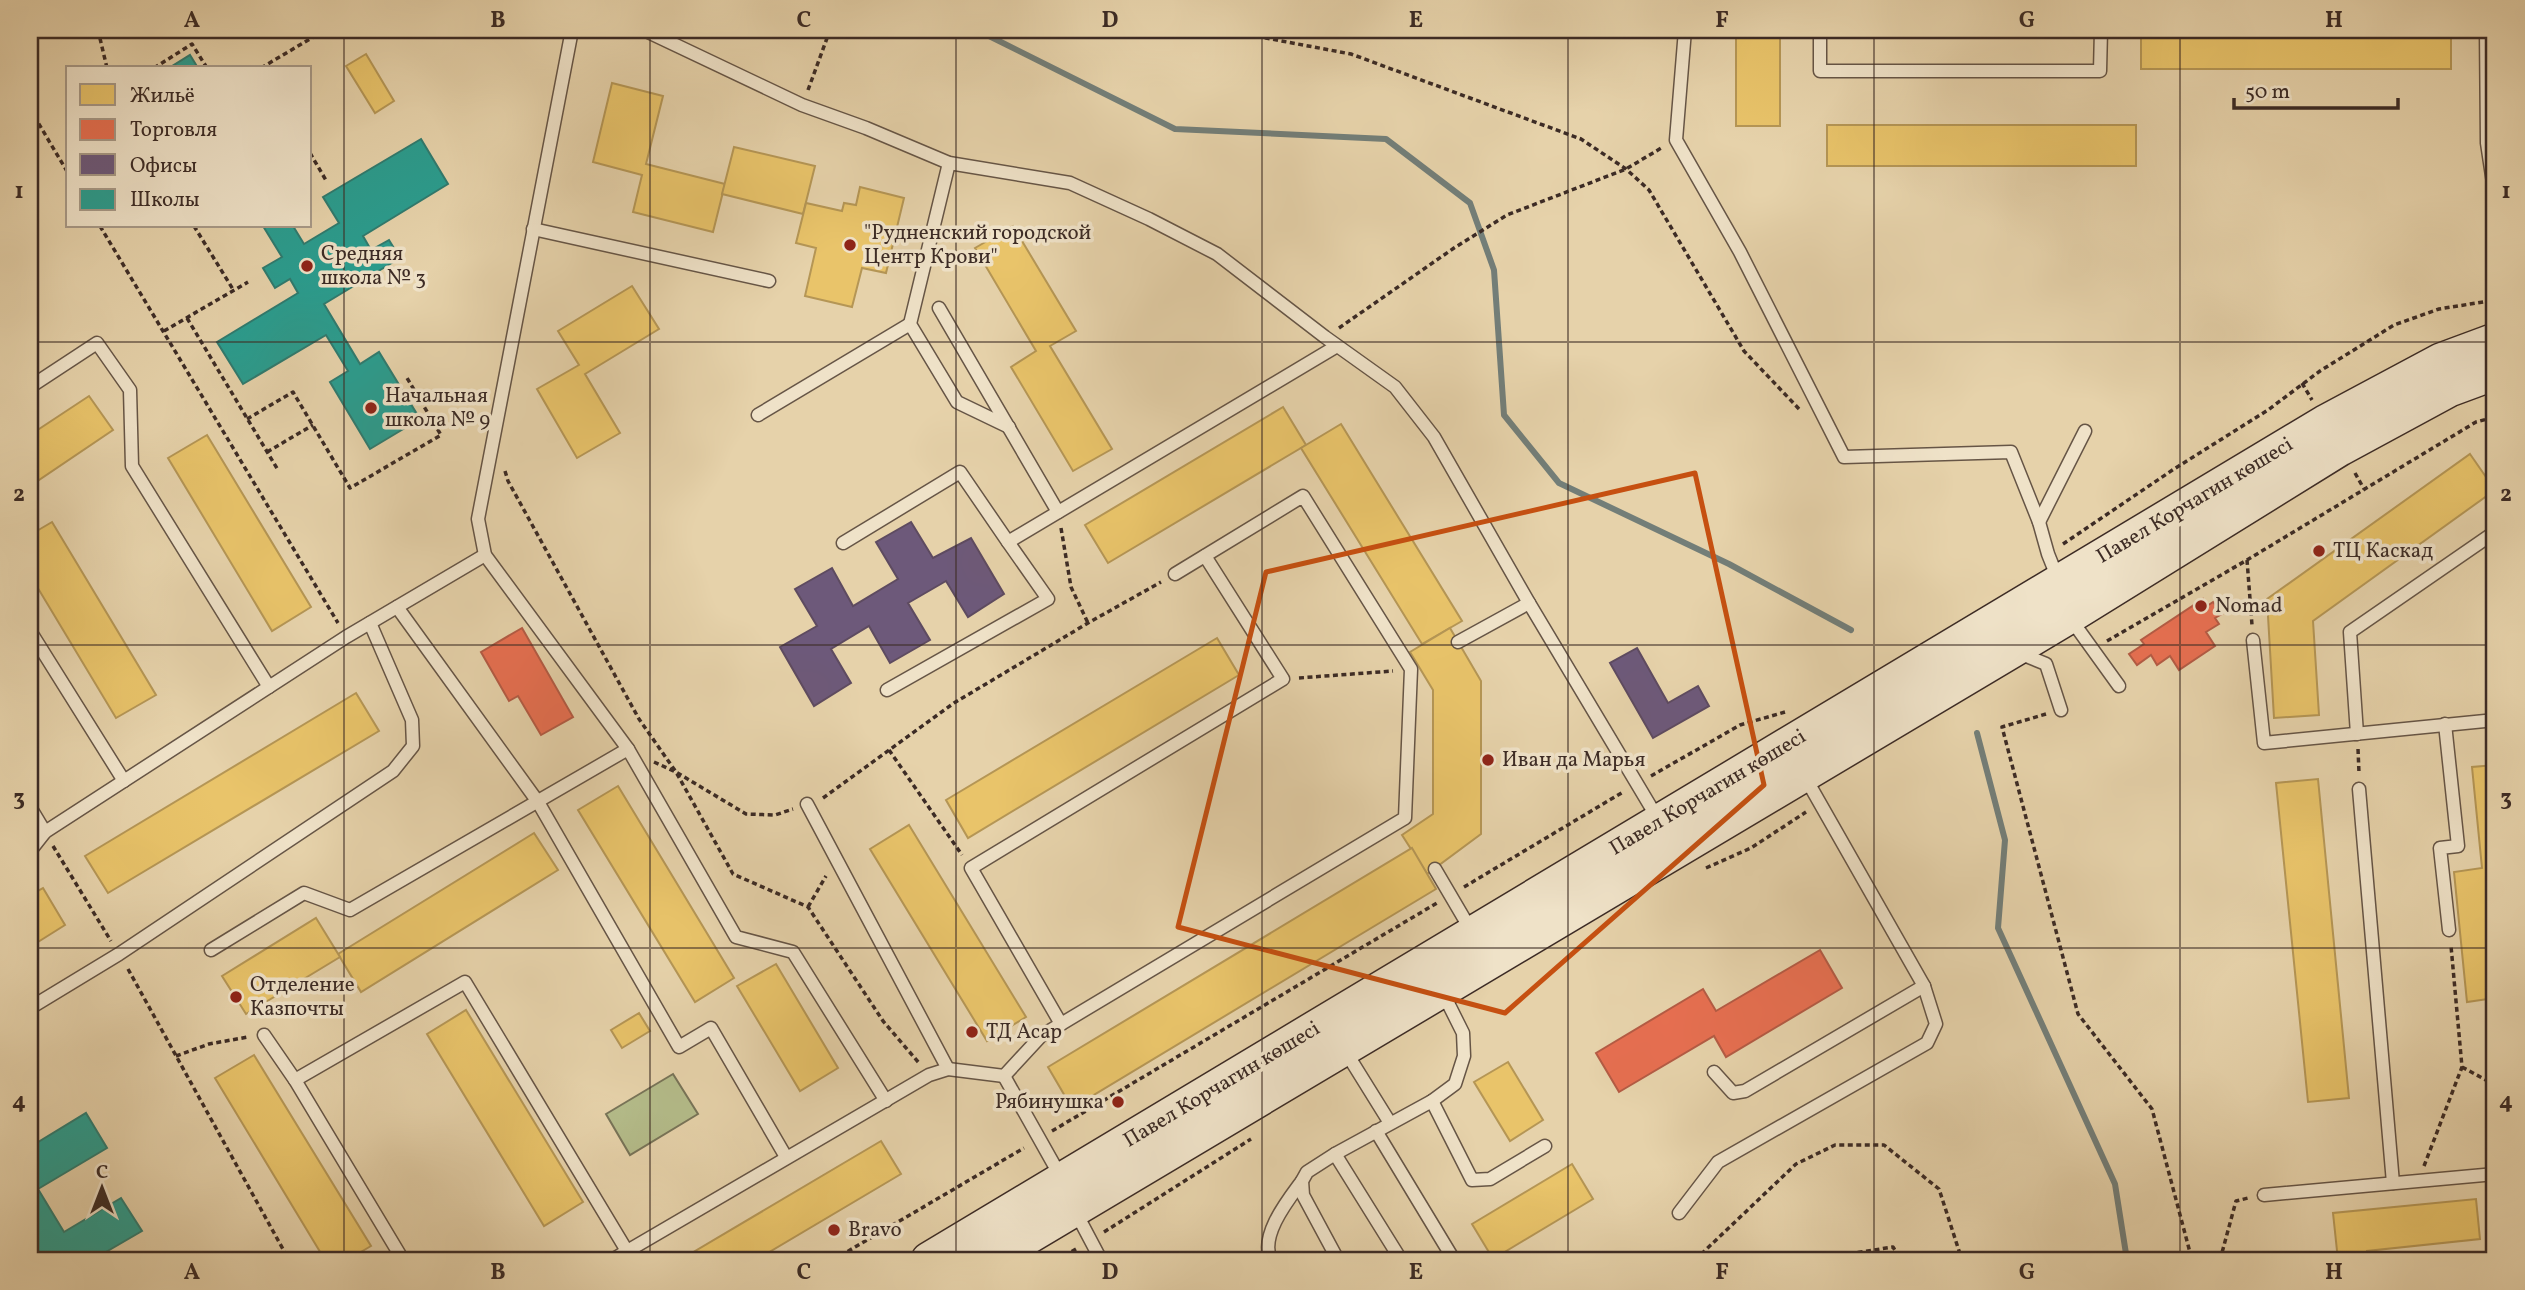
<svg xmlns="http://www.w3.org/2000/svg" width="2525" height="1290" viewBox="0 0 2525 1290" font-family="Vollkorn,serif">
<style>
.green{fill:#b4bc8a;stroke:#787458;stroke-width:2}
.homes{fill:#e9c46a;stroke:#b59655;stroke-width:2}
.shops{fill:#e76f51;stroke:#b45b44;stroke-width:2}
.offices{fill:#6d597a;stroke:#5e4b60;stroke-width:2}
.schools{fill:#2a9d8f;stroke:#2f7b6f;stroke-width:2}
.lines{fill:none;stroke-linecap:round;stroke-linejoin:round}
.stream{stroke:#737e78;stroke-width:6}
.lane-casing{stroke:#665546;stroke-width:15}
.secondary-casing{stroke:#3c2b25;stroke-width:38}
.path{stroke:#3c2b25;stroke-width:3.5;stroke-dasharray:5 3.5;stroke-linecap:butt}
.lane{stroke:#efe2c8;stroke-width:12}
.secondary{stroke:#efe2c8;stroke-width:35}
.marked{fill:none;stroke:#c65011;stroke-width:5;stroke-linejoin:round}
.grid{fill:none;stroke:#3c2b25;stroke-width:2;stroke-opacity:0.55}
.poi-dot{fill:#8f2418;stroke:#efe2c8;stroke-width:2.5}
.labels{text-anchor:middle;dominant-baseline:central;stroke-width:7;stroke-linejoin:round;paint-order:stroke}
.poi-label{font-size:21px;fill:#3c2b25;stroke:#efe2c8;text-anchor:start}
.street-label{font-size:21px;fill:#3c2b25;stroke:#efe2c8}
.neatline{fill:none;stroke:#3c2b25;stroke-width:2.5}
.grid-label{font-size:23px;text-anchor:middle;font-weight:bold;fill:#3c2b25}
</style>
<rect width="100%" height="100%" fill="#e6d2aa"/>
<filter id="stains"><feTurbulence type="fractalNoise" baseFrequency=".00286" numOctaves="4"/><feColorMatrix values="0 0 0 0 .2 0 0 0 0 .09 0 0 0 0 .02 0 0 0 .5 -.17"/></filter>
<radialGradient id="worn" r=".72"><stop offset=".6" stop-color="#630" stop-opacity="0"/><stop offset="1" stop-color="#630" stop-opacity=".3"/></radialGradient>
<polygon class="green" points="673,1074 698,1114 630,1155 606,1114"/>
<g class="homes">
<rect x="1736" y="30" width="44" height="96"/>
<rect x="2141" y="30" width="310" height="39"/>
<polygon points="366,54 394,101 375,113 346,66"/>
<polygon points="612,83 663,96 646,164 725,184 713,232 633,212 642,175 593,162"/>
<rect x="1827" y="125" width="309" height="41"/>
<polygon points="734,147 815,166 803,214 722,194"/>
<polygon points="860,187 904,198 886,273 862,268 852,307 805,296 816,248 796,243 806,203 842,211 844,203 856,205"/>
<polygon points="1013,226 1076,331 1050,346 1112,449 1073,471 1011,367 1036,351 975,248"/>
<polygon points="632,286 659,329 585,374 620,433 577,458 537,389 579,365 558,331"/>
<polygon points="89,396 113,430 30,486 30,435"/>
<polygon points="1283,407 1306,445 1108,563 1085,525"/>
<polygon points="1341,424 1462,621 1422,644 1301,448"/>
<polygon points="207,435 311,607 272,631 168,458"/>
<polygon points="2470,454 2495,490 2313,621 2319,715 2274,718 2267,599"/>
<polygon points="52,522 156,695 116,718 30,575 30,535"/>
<polygon points="1450,628 1481,681 1481,834 1427,874 1402,835 1433,814 1433,690 1410,652"/>
<polygon points="1217,638 1239,675 968,838 946,800"/>
<polygon points="356,693 379,731 108,893 85,856"/>
<polygon points="2495,765 2495,998 2467,1002 2454,872 2482,868 2472,767"/>
<polygon points="2318,779 2349,1098 2308,1102 2276,783"/>
<polygon points="618,786 734,978 695,1002 578,810"/>
<polygon points="909,825 1026,1017 987,1041 870,849"/>
<polygon points="534,833 558,870 361,992 338,954"/>
<polygon points="1412,848 1436,889 1072,1108 1048,1067"/>
<polygon points="43,888 65,925 30,947 30,895"/>
<polygon points="316,918 340,957 246,1014 222,976"/>
<polygon points="776,964 838,1068 800,1091 737,986"/>
<polygon points="466,1010 583,1202 544,1226 427,1034"/>
<polygon points="639,1013 650,1031 622,1048 611,1030"/>
<polygon points="254,1055 371,1246 347,1260 325,1260 215,1078"/>
<polygon points="1508,1062 1543,1120 1510,1141 1474,1082"/>
<polygon points="881,1141 901,1174 756,1260 680,1260"/>
<polygon points="1572,1164 1593,1199 1493,1259 1472,1224"/>
<polygon points="2476,1199 2480,1239 2367,1251 2368,1260 2338,1260 2333,1213"/>
</g>
<g class="shops">
<polygon points="2203,599 2207,606 2213,602 2222,614 2215,618 2219,624 2206,632 2215,646 2179,670 2170,656 2157,665 2151,655 2137,665 2129,654 2144,644 2141,640"/>
<polygon points="522,628 573,717 541,735 518,696 509,701 481,652"/>
<polygon points="1820,950 1842,988 1726,1057 1714,1036 1619,1092 1596,1053 1703,989 1716,1011"/>
</g>
<g class="offices">
<polygon points="911,522 933,558 971,538 1004,594 968,617 946,581 908,603 930,640 890,663 869,626 831,649 851,683 814,706 780,647 817,626 795,589 832,568 853,606 898,579 876,542"/>
<polygon points="1637,648 1668,703 1698,686 1709,706 1653,738 1610,663"/>
</g>
<g class="schools">
<polygon points="190,55 198,68 169,68"/>
<polygon points="421,139 448,184 363,236 371,250 389,240 400,258 324,304 360,364 379,352 420,419 370,449 330,382 348,371 326,335 243,384 217,342 298,293 290,279 275,288 263,268 282,257 263,226 293,226 304,244 339,223 323,197"/>
<polygon points="86,1113 107,1148 38,1189 64,1232 121,1198 142,1231 92,1260 30,1260 30,1147"/>
</g>
<g class="lines">
<g class="stream">
<polyline points="966,30 985,34 1175,129 1386,139 1470,203 1494,270 1504,415 1559,483 1729,564 1851,630"/>
<polyline points="1977,733 2005,840 1998,928 2115,1184 2127,1260"/>
</g>
<defs>
<g id="lane">
<polyline points="572,30 478,519 485,555 628,749 736,937 793,952 886,1101"/>
<polyline points="644,30 802,105 866,128 949,163 1070,183 1149,219 1217,254 1325,337 1395,387 1434,437 1529,603 1658,819"/>
<polyline points="1685,30 1676,140 1740,252 1844,457 2011,452 2039,522 2048,554 2058,579"/>
<polyline points="1820,30 1820,71 2100,71 2101,30"/>
<polyline points="2486,30 2487,143 2495,196"/>
<polyline points="949,163 910,324 957,402 1009,427"/>
<polyline points="533,229 769,281"/>
<polyline points="939,308 1058,512"/>
<polyline points="30,387 97,343 130,390 132,466 269,687"/>
<polyline points="758,415 910,324"/>
<polyline points="2039,522 2085,431"/>
<polyline points="843,543 960,472 1008,542 1337,346"/>
<polyline points="397,607 538,802 679,1047 711,1028 786,1157"/>
<polyline points="2070,618 2119,686"/>
<polyline points="30,631 124,781"/>
<polyline points="2253,640 2264,743 2495,720"/>
<polyline points="1458,642 1529,603"/>
<polyline points="2019,653 2046,664 2061,710"/>
<polyline points="887,690 1048,599 1008,542"/>
<polyline points="2445,724 2458,846 2440,848 2449,930"/>
<polyline points="2357,734 2350,632 2495,532"/>
<polyline points="2359,789 2393,1183"/>
<polyline points="807,804 948,1069"/>
<polyline points="30,807 45,832"/>
<polyline points="30,851 45,832 346,637 485,555"/>
<polyline points="1435,869 1472,932"/>
<polyline points="211,950 304,893 350,910 628,749"/>
<polyline points="30,1008 119,954 393,771 413,746 412,720 370,623"/>
<polyline points="1061,1024 971,868 1283,679 1205,556"/>
<polyline points="264,1035 295,1080 403,1260"/>
<polyline points="1344,1049 1390,1123"/>
<polyline points="1714,1072 1733,1093 1745,1091 1924,986"/>
<polyline points="1004,1076 1062,1179"/>
<polyline points="295,1080 465,982 627,1251"/>
<polyline points="1432,1101 1472,1180 1490,1179 1545,1146"/>
<polyline points="1376,1131 1454,1260"/>
<polyline points="1335,1154 1401,1260"/>
<polyline points="2264,1195 2495,1174"/>
<polyline points="1074,1209 1101,1260"/>
<polyline points="1679,1213 1718,1162 1927,1043 1936,1024 1924,986 1805,777"/>
<polyline points="612,1260 929,1075 948,1069 1004,1076 1041,1036 1405,818 1411,669 1303,496 1175,574"/>
<path d="M 1271,1260 C 1259,1236 1288,1200 1302,1181"/>
<polyline points="1338,1260 1303,1195 1302,1181 1307,1172 1335,1154 1432,1101 1455,1084 1464,1056 1463,1033 1443,993"/>
</g>
<g id="secondary">
<polyline points="929,1260 2325,423 2441,361 2495,341"/>
<polyline points="988,1260 2069,616 2340,448 2449,389 2495,372"/>
</g>
</defs>
<use href="#lane" class="lane-casing"/>
<use href="#secondary" class="secondary-casing"/>
<g class="path">
<polyline points="98,30 107,68"/>
<polyline points="1223,30 1351,54 1581,139 1626,169 1649,190 1744,351 1800,410"/>
<polyline points="154,68 192,44 207,68"/>
<polyline points="261,68 325,30"/>
<polyline points="808,90 830,30"/>
<polyline points="30,109 68,173"/>
<polyline points="310,153 327,182"/>
<polyline points="100,226 338,623"/>
<polyline points="194,226 234,291"/>
<polyline points="187,318 278,470"/>
<polyline points="1339,328 1454,248 1507,215 1626,169 1663,147"/>
<polyline points="164,331 248,282"/>
<polyline points="2302,383 2312,400"/>
<polyline points="247,419 293,392 350,488 441,435 407,378"/>
<polyline points="267,452 313,425"/>
<polyline points="505,471 508,481 639,719 676,772 733,874 808,907 883,1021 919,1063"/>
<polyline points="2355,473 2364,489"/>
<polyline points="1061,528 1071,587 1088,623"/>
<polyline points="2063,544 2174,469 2268,410 2320,371 2394,325 2439,309 2495,300"/>
<polyline points="2247,560 2252,625"/>
<polyline points="2107,641 2247,560 2476,422 2495,417"/>
<polyline points="1299,678 1393,671"/>
<polyline points="2046,714 2002,727 2078,1014 2152,1109 2192,1260"/>
<polyline points="2358,749 2359,773"/>
<polyline points="889,750 962,855"/>
<polyline points="654,762 676,772 746,814 775,815 793,809"/>
<polyline points="1651,776 1740,725 1785,712"/>
<polyline points="823,798 954,703 1088,623 1161,582"/>
<polyline points="53,846 111,941"/>
<polyline points="1706,868 1751,848 1806,812"/>
<polyline points="1464,887 1623,792"/>
<polyline points="808,907 826,876"/>
<polyline points="128,969 289,1260"/>
<polyline points="176,1056 209,1044 248,1037"/>
<polyline points="2462,1067 2495,1085"/>
<polyline points="1052,1131 1437,903"/>
<polyline points="2424,1166 2462,1067 2451,946"/>
<polyline points="1104,1232 1251,1139"/>
<polyline points="833,1260 1024,1148"/>
<polyline points="1057,1260 1076,1249"/>
<polyline points="1695,1260 1796,1164 1835,1145 1884,1145 1939,1189 1962,1260"/>
<polyline points="1825,1260 1829,1257 1893,1247 1901,1260"/>
<polyline points="2220,1260 2236,1201 2248,1198"/>
</g>
<use href="#lane" class="lane"/>
<use href="#secondary" class="secondary"/>
</g>
<path class="marked" d="M 1695,473 L 1764,785 L 1505,1013 L 1178,927 L 1266,572 Z"/>
<path class="grid" d="M 344,30 L 344,1260M 650,30 L 650,1260M 956,30 L 956,1260M 1262,30 L 1262,1260M 1568,30 L 1568,1260M 1874,30 L 1874,1260M 2180,30 L 2180,1260M 30,342 L 2495,342M 30,645 L 2495,645M 30,948 L 2495,948"/>
<g class="poi-dot">
<circle cx="850" cy="245" r="7"/>
<circle cx="307" cy="266" r="7"/>
<circle cx="371" cy="408" r="7"/>
<circle cx="2319" cy="551" r="7"/>
<circle cx="2201" cy="606" r="7"/>
<circle cx="1488" cy="760" r="7"/>
<circle cx="236" cy="997" r="7"/>
<circle cx="972" cy="1032" r="7"/>
<circle cx="1118" cy="1102" r="7"/>
<circle cx="834" cy="1230" r="7"/>
</g>
<g class="labels">
<g class="poi-label">
<text x="864" y="233">"Рудненский городской<tspan x="864" dy="24">Центр Крови"</tspan></text>
<text x="321" y="254">Средняя<tspan x="321" dy="24">школа № 3</tspan></text>
<text x="385" y="396">Начальная<tspan x="385" dy="24">школа № 9</tspan></text>
<text x="2333" y="551">ТЦ Каскад</text>
<text x="2215" y="606">Nomad</text>
<text x="1502" y="760">Иван да Марья</text>
<text x="250" y="985">Отделение<tspan x="250" dy="24">Казпочты</tspan></text>
<text x="986" y="1032">ТД Асар</text>
<text x="1104" y="1102" text-anchor="end">Рябинушка</text>
<text x="848" y="1230">Bravo</text>
</g>
<g class="street-label">
<text transform="translate(2195 501) rotate(-31)">Павел Корчагин көшесі</text>
<text transform="translate(1708 793) rotate(-31)">Павел Корчагин көшесі</text>
<text transform="translate(1222 1085) rotate(-31)">Павел Корчагин көшесі</text>
</g>
</g>
<rect width="2525" height="1290" fill="none" stroke="#e6d2aa" stroke-width="77"/>
<rect x="66" y="66" width="245" height="161" fill="#efe2c8" stroke="#a79987" stroke-width="2"/>
<rect x="80" y="84" width="35" height="21" fill="#e9c46a" stroke="#a79987" stroke-width="2"/>
<text x="130" y="102" font-size="21" fill="#3c2b25">Жильё</text>
<rect x="80" y="119" width="35" height="21" fill="#e76f51" stroke="#a79987" stroke-width="2"/>
<text x="130" y="136" font-size="21" fill="#3c2b25">Торговля</text>
<rect x="80" y="154" width="35" height="21" fill="#6d597a" stroke="#a79987" stroke-width="2"/>
<text x="130" y="172" font-size="21" fill="#3c2b25">Офисы</text>
<rect x="80" y="189" width="35" height="21" fill="#2a9d8f" stroke="#a79987" stroke-width="2"/>
<text x="130" y="206" font-size="21" fill="#3c2b25">Школы</text>
<g transform="translate(102 1188)" stroke="#efe2c8" stroke-width="5" paint-order="stroke">
<path d="M0-5L12 26L0 18L-12 26Z" fill="#3c2b25"/>
<text y="-10" font-size="19" font-weight="bold" text-anchor="middle" fill="#3c2b25">С</text>
</g>
<path d="M2234 98v10h164v-10" fill="none" stroke="#3c2b25" stroke-width="3.5"/>
<text x="2245" y="98" font-size="21" fill="#3c2b25" stroke="#efe2c8" stroke-width="5" paint-order="stroke">50 m</text>
<rect x="38" y="38" width="2448" height="1214" class="neatline"/>
<g class="grid-label">
<text x="192" y="27">A</text>
<text x="498" y="27">B</text>
<text x="804" y="27">C</text>
<text x="1110" y="27">D</text>
<text x="1416" y="27">E</text>
<text x="1722" y="27">F</text>
<text x="2027" y="27">G</text>
<text x="2334" y="27">H</text>
<text x="19" y="198">1</text>
<text x="2506" y="198">1</text>
<text x="19" y="501">2</text>
<text x="2506" y="501">2</text>
<text x="19" y="805">3</text>
<text x="2506" y="805">3</text>
<text x="19" y="1108">4</text>
<text x="2506" y="1108">4</text>
<text x="192" y="1279">A</text>
<text x="498" y="1279">B</text>
<text x="804" y="1279">C</text>
<text x="1110" y="1279">D</text>
<text x="1416" y="1279">E</text>
<text x="1722" y="1279">F</text>
<text x="2027" y="1279">G</text>
<text x="2334" y="1279">H</text>
</g>
<rect width="100%" height="100%" filter="url(#stains)"/>
<rect width="100%" height="100%" fill="url(#worn)"/>
</svg>
